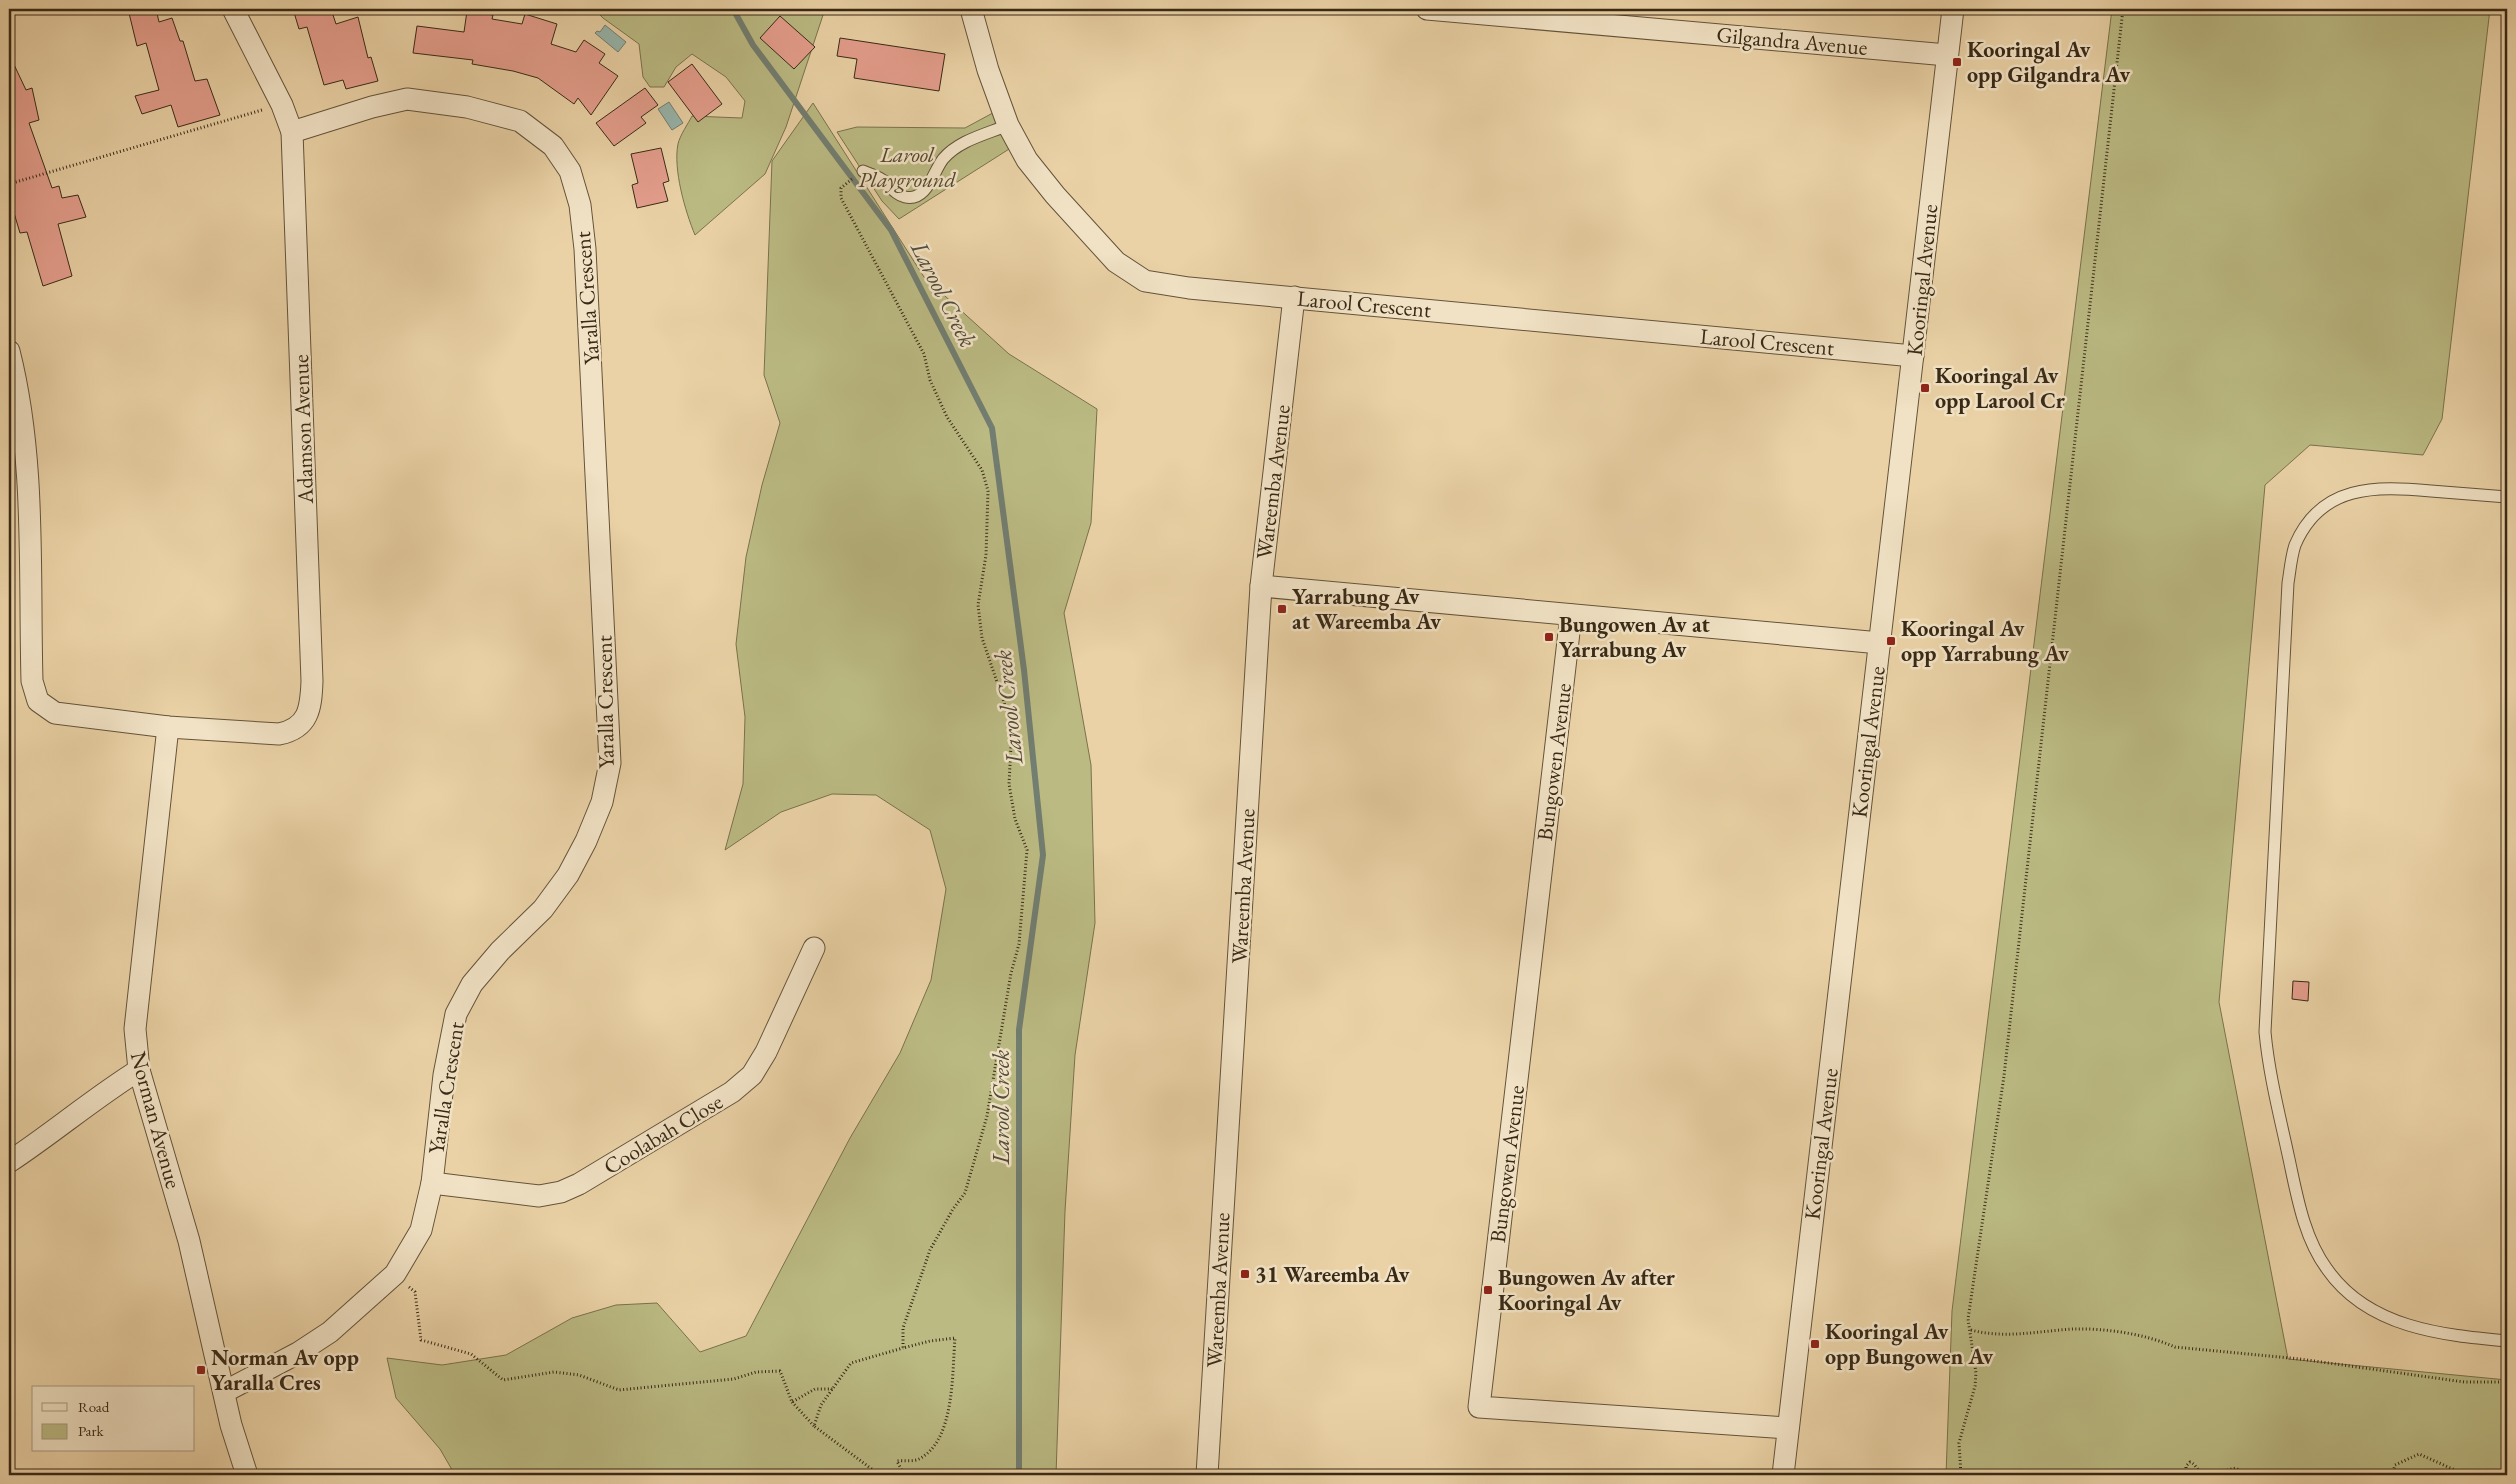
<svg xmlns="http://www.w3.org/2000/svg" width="2516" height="1484" viewBox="0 0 2516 1484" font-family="'EB Garamond',serif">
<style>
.green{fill:#bbba83;stroke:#7a724c}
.water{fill:#98b6ad;stroke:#727e71}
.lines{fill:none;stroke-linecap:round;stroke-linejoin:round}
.stream{stroke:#727e71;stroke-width:6}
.building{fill:#e59e8d;stroke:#382916}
.service-casing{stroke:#64533a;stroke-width:13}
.minor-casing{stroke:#64533a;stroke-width:23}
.path{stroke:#382916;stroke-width:3;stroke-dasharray:1 2.5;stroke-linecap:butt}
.service{stroke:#f1e2c5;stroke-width:11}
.minor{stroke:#f1e2c5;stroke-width:21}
.poi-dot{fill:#8f2418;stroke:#f1e2c5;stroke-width:2}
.labels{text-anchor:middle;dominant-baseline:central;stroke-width:5;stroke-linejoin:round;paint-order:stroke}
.street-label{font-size:22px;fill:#382916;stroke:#f1e2c5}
.poi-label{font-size:22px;font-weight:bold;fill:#382916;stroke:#f1e2c5;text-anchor:start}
.park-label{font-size:22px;font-style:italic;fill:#52462c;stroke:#f1e2c5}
.water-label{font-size:24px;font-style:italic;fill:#504c3c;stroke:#f1e2c5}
</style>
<rect width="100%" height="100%" fill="#ead2a6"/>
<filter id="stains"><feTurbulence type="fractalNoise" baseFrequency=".004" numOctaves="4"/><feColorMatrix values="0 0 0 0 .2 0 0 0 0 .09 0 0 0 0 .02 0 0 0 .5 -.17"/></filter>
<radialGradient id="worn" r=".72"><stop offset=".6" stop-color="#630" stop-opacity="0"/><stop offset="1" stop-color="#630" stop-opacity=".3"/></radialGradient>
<g class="green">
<path d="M 594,9 L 825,9 L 786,127 L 765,174 L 695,235 C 685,211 673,169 678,144 C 680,135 688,124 692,116 L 742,118 L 745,101 L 726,77 L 692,54 L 676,67 L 664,87 L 650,87 L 643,77 L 639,44 L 603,18 Z"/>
<polygon points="2112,9 2490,9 2442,419 2423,455 2310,445 2265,485 2219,1002 2288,1359 2507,1380 2507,1475 1946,1475 1952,1311"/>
<polygon points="813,103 924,277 1009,354 1097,409 1091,523 1064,613 1091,765 1095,923 1075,1055 1065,1211 1056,1475 455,1475 440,1449 396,1398 387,1358 442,1365 506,1355 572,1318 616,1305 657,1303 700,1352 746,1336 850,1138 900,1053 931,980 946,889 930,830 876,795 832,794 781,812 725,850 743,784 745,717 736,644 746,557 762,485 780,423 764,375 772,161"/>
<polygon points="1002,108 1017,144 899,219 882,201 837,132 857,127 965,128"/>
</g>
<g class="water">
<polygon points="605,25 626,42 618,52 595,33 597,31 600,32"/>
<polygon points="669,102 683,123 672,130 658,109"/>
</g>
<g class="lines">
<polyline class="stream" points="733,9 753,45 891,230 992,428 1024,670 1043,855 1019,1030 1019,1475"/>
</g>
<g class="building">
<polygon points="128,9 156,9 159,22 172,18 180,41 183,41 195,81 207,79 220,115 178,127 171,105 142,114 135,96 159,90 146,43 137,46"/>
<polygon points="293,9 331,9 336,24 358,17 368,58 371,57 378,81 346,89 343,80 324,85 307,27 299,29"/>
<polygon points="467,11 493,15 492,19 522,24 525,14 557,24 551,44 576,52 584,40 605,54 599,63 618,76 591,115 578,98 574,104 538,78 513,71 472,64 473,60 413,53 417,26 464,32"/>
<polygon points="780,16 815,47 794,69 760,38"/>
<polygon points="840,38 945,54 939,91 854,78 857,59 837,56"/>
<polygon points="9,54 26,90 32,88 39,120 29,123 52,188 59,186 62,198 78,195 86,217 58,224 72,276 43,286 27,232 20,233 9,196"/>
<polygon points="692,64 722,104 698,122 668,82"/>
<polygon points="645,88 658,105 641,117 646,123 614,146 596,123"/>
<polygon points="661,148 669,181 663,183 668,201 637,208 632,185 638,183 631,154"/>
<polygon points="2293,981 2309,982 2308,1001 2292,999"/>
</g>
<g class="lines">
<defs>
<g id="service">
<path d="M 863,171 C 870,174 878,176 884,181 C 891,187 896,195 905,197 C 927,202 933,172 943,159 C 959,140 987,134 1008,125"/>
<path d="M 2507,497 C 2482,495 2457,493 2431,491 C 2376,486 2321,484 2295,545 C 2291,557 2290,571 2288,583 L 2265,1032 C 2269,1075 2280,1117 2289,1159 C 2297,1196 2304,1238 2327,1269 C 2368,1328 2442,1335 2507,1341"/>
</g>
<g id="minor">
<polyline points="971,9 988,70 1008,125 1027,160 1055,195 1116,262 1145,281 1189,288 1913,356"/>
<polyline points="1427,9 1947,55"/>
<path d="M 9,351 C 36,458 29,571 32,681 L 38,701 L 55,713 L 168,727 L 279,734 C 309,728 311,708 312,681 L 292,132 L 282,105 L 233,9"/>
<polyline points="1261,586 1880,643"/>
<polyline points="1571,615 1479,1407 1788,1428"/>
<polyline points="168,727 135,1029 139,1070 189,1241 231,1425 247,1475"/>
<path d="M 9,1162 C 53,1133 94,1098 139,1070"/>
<polyline points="432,1183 539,1196 561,1192 579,1184 732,1092 752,1075 766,1052 814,948"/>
<polyline points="224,1392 298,1353 330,1332 395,1274 421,1230 432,1183 444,1075 456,1014 472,984 500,951 543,909 568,875 586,841 602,802 610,763 585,249 580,205 570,171 553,146 520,121 467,107 407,99 372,107 292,132"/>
<polyline points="1207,1475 1261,586 1294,297"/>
<polyline points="1783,1475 1953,9"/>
</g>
</defs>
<use href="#service" class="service-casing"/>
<use href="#minor" class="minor-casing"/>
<g class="path">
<path d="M 852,179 L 841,188 L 841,198 L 924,354 L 930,380 L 947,417 L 982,470 L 988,491 L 986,555 L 978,605 L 982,638 L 1012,726 L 1009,784 L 1015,819 L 1027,850 L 1019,944 L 1011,973 L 987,1116 L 965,1193 L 953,1209 L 930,1250 L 903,1328 L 903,1348 L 930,1341 L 955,1338 C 952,1373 955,1441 919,1459 C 913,1462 903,1460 897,1461 L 904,1475"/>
<polyline points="9,184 262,110"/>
<polyline points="409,1287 415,1292 421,1340 471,1354 503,1380 554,1372 579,1375 619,1390 734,1379 756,1372 780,1371 792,1402 815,1389 833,1389"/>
<path d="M 1971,1330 C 2004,1339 2039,1331 2073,1329 C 2106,1328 2145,1334 2175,1347 L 2300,1359 L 2464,1382 L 2507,1382"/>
<polyline points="792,1402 814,1426"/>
<polyline points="875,1475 873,1470 814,1426 821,1405 851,1363 903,1348"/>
<polyline points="1961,1475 1959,1443 1975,1386 1976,1373 1968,1319 2004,1076 2123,9"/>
<path d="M 2186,1475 L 2186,1466 L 2190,1462 C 2196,1464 2196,1470 2202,1472 C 2212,1476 2225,1470 2236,1468 L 2245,1475"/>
<polyline points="2392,1475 2395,1465 2419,1454 2466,1475"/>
</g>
<use href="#service" class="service"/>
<use href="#minor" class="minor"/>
</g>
<g class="poi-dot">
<rect x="1952" y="57" width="10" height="10" rx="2.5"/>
<rect x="1920" y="383" width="10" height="10" rx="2.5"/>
<rect x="1277" y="604" width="10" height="10" rx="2.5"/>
<rect x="1544" y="632" width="10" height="10" rx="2.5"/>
<rect x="1886" y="636" width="10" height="10" rx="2.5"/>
<rect x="1240" y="1269" width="10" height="10" rx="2.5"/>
<rect x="1483" y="1285" width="10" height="10" rx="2.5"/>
<rect x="1810" y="1339" width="10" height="10" rx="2.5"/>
<rect x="196" y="1365" width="10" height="10" rx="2.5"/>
</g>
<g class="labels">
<g class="street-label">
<text transform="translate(1792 41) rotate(5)">Gilgandra Avenue</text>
<text transform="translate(1922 280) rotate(-84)">Kooringal Avenue</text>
<text transform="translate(587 298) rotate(-94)">Yaralla Crescent</text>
<text transform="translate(1364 304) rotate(5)">Larool Crescent</text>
<text transform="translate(1767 342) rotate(5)">Larool Crescent</text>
<text transform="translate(303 429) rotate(-92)">Adamson Avenue</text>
<text transform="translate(1273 482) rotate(-83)">Wareemba Avenue</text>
<text transform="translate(605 702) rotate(-91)">Yaralla Crescent</text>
<text transform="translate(1868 742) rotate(-83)">Kooringal Avenue</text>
<text transform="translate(1554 762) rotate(-83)">Bungowen Avenue</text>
<text transform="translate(1243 886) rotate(-87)">Wareemba Avenue</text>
<text transform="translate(446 1088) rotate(-81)">Yaralla Crescent</text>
<text transform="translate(156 1120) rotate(75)">Norman Avenue</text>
<text transform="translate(663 1134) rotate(-31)">Coolabah Close</text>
<text transform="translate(1821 1144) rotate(-83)">Kooringal Avenue</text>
<text transform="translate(1507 1164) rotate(-83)">Bungowen Avenue</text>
<text transform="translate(1218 1290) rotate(-87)">Wareemba Avenue</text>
</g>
<g class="poi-label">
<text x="1967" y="49">Kooringal Av<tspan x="1967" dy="25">opp Gilgandra Av</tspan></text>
<text x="1935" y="375">Kooringal Av<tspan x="1935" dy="25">opp Larool Cr</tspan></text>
<text x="1292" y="596">Yarrabung Av<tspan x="1292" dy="25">at Wareemba Av</tspan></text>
<text x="1559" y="624">Bungowen Av at<tspan x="1559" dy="25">Yarrabung Av</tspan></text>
<text x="1901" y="628">Kooringal Av<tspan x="1901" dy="25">opp Yarrabung Av</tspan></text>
<text x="1255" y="1274">31 Wareemba Av</text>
<text x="1498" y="1277">Bungowen Av after<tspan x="1498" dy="25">Kooringal Av</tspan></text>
<text x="1825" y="1331">Kooringal Av<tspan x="1825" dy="25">opp Bungowen Av</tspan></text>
<text x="211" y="1357">Norman Av opp<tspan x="211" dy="25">Yaralla Cres</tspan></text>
</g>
<g class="park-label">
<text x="907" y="154">Larool<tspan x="907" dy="25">Playground</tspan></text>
</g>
<g class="water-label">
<text transform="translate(944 294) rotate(63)">Larool Creek</text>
<text transform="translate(1008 707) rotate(-96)">Larool Creek</text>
<text transform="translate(1000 1107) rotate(-90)">Larool Creek</text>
</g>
</g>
<rect width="2516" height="1484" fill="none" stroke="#ead2a6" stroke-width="30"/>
<rect x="10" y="10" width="2496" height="1464" fill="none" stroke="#382916" stroke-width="2.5"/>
<rect x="15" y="15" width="2486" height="1454" fill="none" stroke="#382916"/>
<rect x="32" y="1386" width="162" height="65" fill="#f1e2c5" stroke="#a7987f"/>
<rect x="42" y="1403" width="25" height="8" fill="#f1e2c5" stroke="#a7987f"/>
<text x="78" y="1412" font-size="15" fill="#382916">Road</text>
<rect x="42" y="1424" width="25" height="15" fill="#bbba83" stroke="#a7987f"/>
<text x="78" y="1436" font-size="15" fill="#382916">Park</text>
<rect width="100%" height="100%" filter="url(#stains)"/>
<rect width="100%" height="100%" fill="url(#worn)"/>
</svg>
